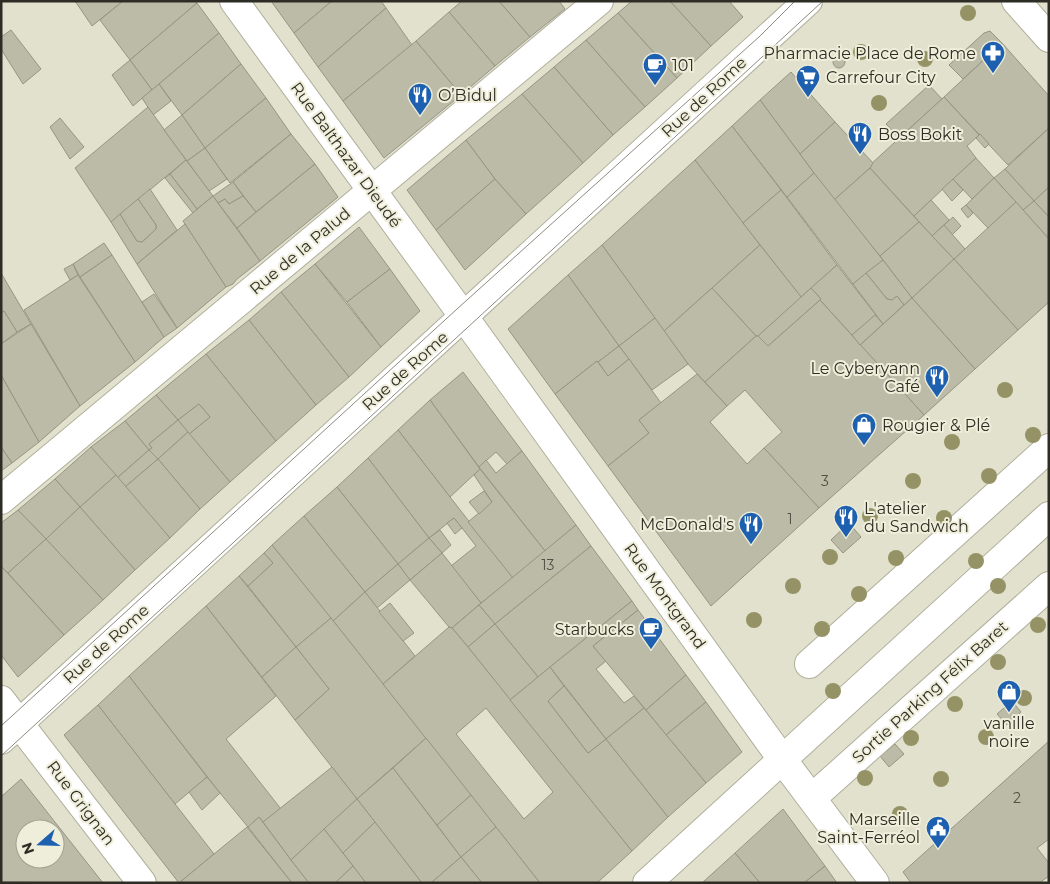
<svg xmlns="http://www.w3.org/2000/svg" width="1050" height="884" viewBox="0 0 1050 884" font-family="Montserrat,sans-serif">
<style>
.building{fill:#bcbba8;stroke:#959582;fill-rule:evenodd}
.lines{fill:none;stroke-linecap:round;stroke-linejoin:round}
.minor-casing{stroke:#b0af9c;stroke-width:30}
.minor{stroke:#fff;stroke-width:28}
.tram{stroke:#8b8b7d;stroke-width:1}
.tree{fill:#959265}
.labels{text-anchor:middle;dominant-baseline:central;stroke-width:4;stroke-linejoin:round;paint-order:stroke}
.number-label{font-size:14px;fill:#515046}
.poi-label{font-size:16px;fill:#2d2d25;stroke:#efeeda;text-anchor:start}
.street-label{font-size:16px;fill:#2d2d25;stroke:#efeeda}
</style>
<rect width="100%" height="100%" fill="#e1e1cd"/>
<g class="building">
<polygon points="75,1 123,1 92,26"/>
<polygon points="123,1 196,1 197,3 130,60 100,20"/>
<polygon points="271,1 332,1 294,33"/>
<polygon points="332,1 381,1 386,8 318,67 294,33"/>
<polygon points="462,1 499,1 530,37 495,66 449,12"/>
<polygon points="499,1 559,1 565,9 530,37"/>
<polygon points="632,1 670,1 711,46 677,78 618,13"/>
<polygon points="670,1 729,1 743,17 711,46"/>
<polygon points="197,3 219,33 152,90 130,60"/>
<polygon points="386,8 412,45 343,101 318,67"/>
<polygon points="449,12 495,66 461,95 416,41"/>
<polygon points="618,13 677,78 645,107 586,40"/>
<polygon points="11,30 41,69 23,84 1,49 1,37"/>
<polygon points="990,31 1002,43 963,79 949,65 984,33"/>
<polygon points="219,33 241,64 182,115 159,84"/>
<polygon points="586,40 645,107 613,135 554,67"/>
<polygon points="416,41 461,95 384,158 343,101"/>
<polygon points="1002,43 1049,96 1049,128 1008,165 944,97"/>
<circle cx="839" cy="62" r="6"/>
<polygon points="130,60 152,90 133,106 112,75"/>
<polygon points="241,64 266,98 205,148 182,115"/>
<polygon points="554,67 613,135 583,163 522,94"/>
<polygon points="791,72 835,122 800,154 760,100"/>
<polygon points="159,84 171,101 153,115 142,98"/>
<polygon points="929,85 942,99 899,138 886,124"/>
<polygon points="522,94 583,163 526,214 495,179 466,140"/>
<polygon points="944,97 979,135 967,146 976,158 914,216 870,168 870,165"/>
<polygon points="266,98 291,134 230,183 205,148"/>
<polygon points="760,100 814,173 787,197 732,126"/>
<polygon points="148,107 186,160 111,222 75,168"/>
<polygon points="182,115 205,148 187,161 164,130"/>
<polygon points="60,118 84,147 70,159 50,127"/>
<polygon points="835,122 873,163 870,168 834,200 800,154"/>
<polygon points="732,126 781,190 743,223 695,160"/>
<polygon points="1049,128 1049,187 1034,201 1005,169"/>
<polygon points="291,134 315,164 256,212 233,182"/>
<polygon points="980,134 989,144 985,148 976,138"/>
<polygon points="466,140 495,179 436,230 407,190"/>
<polygon points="205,148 227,179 209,191 187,161"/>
<polygon points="976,158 994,178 972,199 953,179"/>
<polygon points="186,160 213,196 197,209 170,174"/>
<polygon points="695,160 760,245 664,331 602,245"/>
<polygon points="315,164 338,197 260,261 237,228"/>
<polygon points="870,168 919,222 880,256 834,200"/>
<polygon points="1005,169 1034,201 1023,210 994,178"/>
<polygon points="814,173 883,260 853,284 787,197"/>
<polygon points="170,174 197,209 193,213 165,178"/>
<polygon points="994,178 1016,202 988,228 966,205"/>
<polygon points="495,179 526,214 465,270 436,230"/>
<polygon points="953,179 963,190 952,201 942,189"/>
<polygon points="233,182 243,196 229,204 225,199 218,203 213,196"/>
<polygon points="1049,187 1049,217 1034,201"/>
<polygon points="150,189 177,230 137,264 111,222 120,214 137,241 142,242 156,229 156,225 138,199"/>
<polygon points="781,190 837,265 801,297 743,223"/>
<polygon points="213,196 260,261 237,279 233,284 226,287 183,221"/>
<polygon points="243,196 256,212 237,228 218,203 225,199 229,204"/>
<polygon points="138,199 156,225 156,229 142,242 137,241 120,214"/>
<polygon points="931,200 949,220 932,236 914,216"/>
<polygon points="1034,201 1049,217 1049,239 1023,210"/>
<polygon points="1016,202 1049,239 1049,302 1018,330 954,259"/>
<polygon points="966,205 973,213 968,218 961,209"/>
<polygon points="953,217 961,226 952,235 944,225"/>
<polygon points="919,222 954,259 912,298 880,256"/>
<polygon points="185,224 226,287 177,328 137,264"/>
<polygon points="944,225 965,249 954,259 932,236"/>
<polygon points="359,227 390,269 347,302 315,264"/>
<polygon points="104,243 112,255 80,277 73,264"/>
<polygon points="602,245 655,318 619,346 568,275"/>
<polygon points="760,245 802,298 758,336 756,336 712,288"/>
<polygon points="112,255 164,337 135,362 80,277"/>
<polygon points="954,259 1018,330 975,369 912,298"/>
<polygon points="883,260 912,298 904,305 897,296 892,300 887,299 866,273"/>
<polygon points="73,264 78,275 70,280 64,269"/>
<polygon points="315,264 381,347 349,377 281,292"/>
<polygon points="837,265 876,315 852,335 820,300 821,299 811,288"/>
<polygon points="390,269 420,311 381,347 347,302"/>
<polygon points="1,273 31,324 17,332 4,311 1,313"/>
<polygon points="866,273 887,299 892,300 897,296 904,305 883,324 853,284"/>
<polygon points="78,275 135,362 80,406 24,310"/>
<polygon points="568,275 619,346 598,362 597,361 555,394 508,329"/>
<polygon points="712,288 756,336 705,382 688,364 664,331"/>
<polygon points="811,288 821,299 820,300 768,346 758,336"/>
<polygon points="281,292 349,377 316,405 249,320"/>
<polygon points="154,294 177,328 164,337 142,302"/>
<polygon points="912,298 975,369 924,415 860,345"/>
<polygon points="820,300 924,415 819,508 764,448 782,432 745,390 727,406 705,382 756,336 758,336 768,346"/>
<polygon points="4,311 17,332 1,344 1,313"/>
<polygon points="875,315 883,324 860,345 852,335"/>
<polygon points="655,318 688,364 652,390 619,346"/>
<polygon points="249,320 316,405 276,441 206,354"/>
<polygon points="31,324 80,406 39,442 1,375 1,344"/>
<polygon points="619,346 629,359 608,376 598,362"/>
<polygon points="206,354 276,441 230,482 189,434 210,417 199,404 178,420 156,395"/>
<polygon points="629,359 661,403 639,420 649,433 608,466 555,394 597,361 608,376"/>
<polygon points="463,372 522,451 507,464 496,452 479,467 430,400"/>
<polygon points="697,374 727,406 710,422 747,464 764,448 819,508 711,606 608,466 649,433 639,420"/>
<polygon points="1,375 39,442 12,463 1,447"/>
<polygon points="156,395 178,420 149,444 152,448 149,450 125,421"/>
<polygon points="430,400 480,469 450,497 398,430"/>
<polygon points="199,404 210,417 189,434 178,420"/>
<polygon points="178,420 188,432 158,459 149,450 152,448 149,444"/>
<polygon points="125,421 149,450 117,478 91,447"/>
<polygon points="398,430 513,578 481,603 451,566 476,546 462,528 454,518 429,538 368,458"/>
<polygon points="188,432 230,482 200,509 158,459"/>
<polygon points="1,447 12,463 1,471"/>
<polygon points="91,447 116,475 80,507 55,479"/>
<polygon points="149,450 158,459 125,487 117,478"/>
<polygon points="522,451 576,525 545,551 479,467 486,460 496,473"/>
<polygon points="368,458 429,538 398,564 337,487"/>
<polygon points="158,459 200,509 170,538 125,487"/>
<polygon points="480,469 545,551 513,578 468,522 492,502 474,475"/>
<polygon points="116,475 170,538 135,570 80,507"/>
<polygon points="55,479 80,507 46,539 18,510"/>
<polygon points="337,487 398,564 365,592 304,516"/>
<polygon points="484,491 492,502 479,514 469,502"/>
<polygon points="80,507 135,570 103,600 46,539"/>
<polygon points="18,510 46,539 8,573 1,566 1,523"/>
<polygon points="304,516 365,592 333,621 272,545"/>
<polygon points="454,518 462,528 455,534 447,523"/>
<polygon points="849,523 861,537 843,553 831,540"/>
<polygon points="576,525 591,546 495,624 479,605"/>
<polygon points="440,530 451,545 442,553 429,538"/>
<polygon points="429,538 442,553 410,580 398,564"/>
<polygon points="46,539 103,600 64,635 8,573"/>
<polygon points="272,545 331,618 296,647 248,586 273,563 264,553"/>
<polygon points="591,546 632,601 538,677 495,624"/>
<polygon points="264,553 273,563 248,586 239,576"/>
<polygon points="442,553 481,603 452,628 449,627 410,580"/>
<polygon points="398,564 410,580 377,608 365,592"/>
<polygon points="1,566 64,635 18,677 1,655"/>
<polygon points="239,576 296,647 262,677 206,606"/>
<polygon points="365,592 415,656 383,684 333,621"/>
<polygon points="632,601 638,610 593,646 606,661 596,669 624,703 634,696 644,708 606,739 550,667"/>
<polygon points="390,603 414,633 403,641 379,612"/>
<polygon points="479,605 495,624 468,647 452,628"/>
<polygon points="206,606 276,696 226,739 281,809 263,822 259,817 248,827 220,793 129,676"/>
<polygon points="638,610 686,675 646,710 593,646"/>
<polygon points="331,618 426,738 357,799 295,720 329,689 296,647"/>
<polygon points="495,624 538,677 510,700 468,647"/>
<path d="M 449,627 L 452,628 L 468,647 L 632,851 L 597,883 L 540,883 L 383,684 ZM 486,708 L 553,792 L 524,819 L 456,734 Z"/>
<polygon points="296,647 329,689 295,720 262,677"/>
<polygon points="550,667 564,686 548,701 588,753 606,739 668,817 632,851 510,700"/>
<polygon points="686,675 706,702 666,735 646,710"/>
<polygon points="129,676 207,777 175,804 98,705"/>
<polygon points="564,686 606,739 588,753 548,701"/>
<polygon points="1012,701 1021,712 1007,725 997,714"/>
<polygon points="706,702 742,752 706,783 666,735"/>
<polygon points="98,705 214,854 179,883 64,735"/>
<polygon points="644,708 706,783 668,817 606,739"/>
<polygon points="426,738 471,795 437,825 393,768"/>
<polygon points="1049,741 1049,839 1037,848 1049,863 1049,876 1039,883 911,883 903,872"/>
<polygon points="895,744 904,754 889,767 880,756"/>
<polygon points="332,767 357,799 291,860 263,822"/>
<polygon points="393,768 461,857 431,883 422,883 357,799"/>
<polygon points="207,777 220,793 202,810 189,792"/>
<path d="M 21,779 L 88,864 L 103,883 L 1,882 L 1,797 ZM 25,829 L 55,829 L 55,859 L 25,859 Z"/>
<polygon points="471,795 496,827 461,857 437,825"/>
<polygon points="357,799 375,822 343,853 324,829"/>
<polygon points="783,809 825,866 804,883 760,883 735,853"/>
<polygon points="259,817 291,860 309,883 292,883 248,827"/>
<polygon points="375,822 422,883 366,883 343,853"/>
<polygon points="247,827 292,883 179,883 214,854"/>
<polygon points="496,827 540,883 482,883 461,857"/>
<polygon points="324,829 353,866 335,883 309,883 291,860"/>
<polygon points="735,853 760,883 702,883"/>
<polygon points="461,857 482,883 431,883"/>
<polygon points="353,866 366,883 335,883"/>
<polygon points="825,866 837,883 804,883"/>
</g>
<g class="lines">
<defs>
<g id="minor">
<polyline points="234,1 464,317 782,759 875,883"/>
<polyline points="1016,1 1049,38"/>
<polyline points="1,500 599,1"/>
<polyline points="809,664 1049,448"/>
<polyline points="1,700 142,883"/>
<polyline points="1,740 808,1"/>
<polyline points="812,798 1049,586"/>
<polyline points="647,883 1049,516"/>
</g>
</defs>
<use href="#minor" class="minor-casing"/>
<use href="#minor" class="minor"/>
<g class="tram">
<polyline points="1,726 457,309 760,36 795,1"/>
<polyline points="1,756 823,1"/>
</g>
</g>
<g class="tree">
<circle cx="968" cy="13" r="8"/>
<circle cx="861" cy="52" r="8"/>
<circle cx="925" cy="59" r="8"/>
<circle cx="879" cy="103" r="8"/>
<circle cx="1005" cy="390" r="8"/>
<circle cx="1033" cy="435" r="8"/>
<circle cx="952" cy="442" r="8"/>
<circle cx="989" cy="476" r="8"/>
<circle cx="913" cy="481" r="8"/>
<circle cx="870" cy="516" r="8"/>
<circle cx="944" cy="518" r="8"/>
<circle cx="830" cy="557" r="8"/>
<circle cx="896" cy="558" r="8"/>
<circle cx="976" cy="561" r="8"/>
<circle cx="793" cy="586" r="8"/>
<circle cx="998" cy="586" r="8"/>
<circle cx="859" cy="594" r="8"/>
<circle cx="754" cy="620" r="8"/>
<circle cx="1038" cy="625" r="8"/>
<circle cx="822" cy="629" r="8"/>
<circle cx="998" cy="662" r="8"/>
<circle cx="833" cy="691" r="8"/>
<circle cx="1024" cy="698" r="8"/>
<circle cx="955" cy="704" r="8"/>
<circle cx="986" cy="737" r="8"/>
<circle cx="911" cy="738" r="8"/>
<circle cx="865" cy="778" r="8"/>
<circle cx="941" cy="779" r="8"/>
<circle cx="900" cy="814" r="8"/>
</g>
<defs>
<symbol id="pharmacy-pin" viewBox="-11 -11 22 30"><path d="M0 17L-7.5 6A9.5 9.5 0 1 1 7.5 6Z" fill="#1d60b0" stroke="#efeeda"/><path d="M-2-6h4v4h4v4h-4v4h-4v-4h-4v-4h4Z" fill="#fff"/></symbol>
<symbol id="cafe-pin" viewBox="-11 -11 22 30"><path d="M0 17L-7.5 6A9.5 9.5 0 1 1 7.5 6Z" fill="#1d60b0" stroke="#efeeda"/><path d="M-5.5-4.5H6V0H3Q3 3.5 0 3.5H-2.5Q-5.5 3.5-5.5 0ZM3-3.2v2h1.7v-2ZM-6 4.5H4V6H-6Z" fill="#fff"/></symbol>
<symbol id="supermarket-pin" viewBox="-11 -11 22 30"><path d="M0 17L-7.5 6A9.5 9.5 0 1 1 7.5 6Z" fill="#1d60b0" stroke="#efeeda"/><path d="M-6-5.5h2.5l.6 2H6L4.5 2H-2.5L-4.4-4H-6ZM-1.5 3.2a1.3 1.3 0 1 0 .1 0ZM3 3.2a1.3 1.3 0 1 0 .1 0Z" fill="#fff"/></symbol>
<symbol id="restaurant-pin" viewBox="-11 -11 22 30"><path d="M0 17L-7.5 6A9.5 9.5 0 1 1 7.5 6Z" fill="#1d60b0" stroke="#efeeda"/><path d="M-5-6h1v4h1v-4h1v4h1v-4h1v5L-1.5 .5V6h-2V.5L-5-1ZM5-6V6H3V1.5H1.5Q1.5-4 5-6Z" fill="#fff"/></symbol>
<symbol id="shop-pin" viewBox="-11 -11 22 30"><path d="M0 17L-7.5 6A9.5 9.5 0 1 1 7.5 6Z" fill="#1d60b0" stroke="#efeeda"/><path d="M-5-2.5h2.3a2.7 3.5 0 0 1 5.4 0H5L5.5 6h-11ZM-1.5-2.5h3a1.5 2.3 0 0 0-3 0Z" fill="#fff"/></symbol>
<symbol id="civic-pin" viewBox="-11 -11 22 30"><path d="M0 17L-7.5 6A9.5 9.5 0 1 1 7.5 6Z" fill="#1d60b0" stroke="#efeeda"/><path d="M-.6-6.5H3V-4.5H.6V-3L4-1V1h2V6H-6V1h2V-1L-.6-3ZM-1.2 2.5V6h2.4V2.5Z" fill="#fff"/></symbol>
</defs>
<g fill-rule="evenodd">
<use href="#pharmacy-pin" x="979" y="39" width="28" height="38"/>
<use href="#cafe-pin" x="641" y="51" width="28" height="38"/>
<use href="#supermarket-pin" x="794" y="63" width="28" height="38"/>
<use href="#restaurant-pin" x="406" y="81" width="28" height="38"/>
<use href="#restaurant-pin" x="846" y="120" width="28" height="38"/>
<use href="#restaurant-pin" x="923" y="363" width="28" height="38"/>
<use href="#shop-pin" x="850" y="411" width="28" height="38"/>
<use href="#restaurant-pin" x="832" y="503" width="28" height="38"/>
<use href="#restaurant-pin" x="737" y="510" width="28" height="38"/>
<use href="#cafe-pin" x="637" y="615" width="28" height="38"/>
<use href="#shop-pin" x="995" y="678" width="28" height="38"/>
<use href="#civic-pin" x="924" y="814" width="28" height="38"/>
</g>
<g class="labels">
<g class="number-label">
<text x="825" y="481">3</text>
<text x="790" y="519">1</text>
<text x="548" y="565">13</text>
<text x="1017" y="798">2</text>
</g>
<g class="poi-label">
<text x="976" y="53" text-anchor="end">Pharmacie Place de Rome</text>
<text x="672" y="65">101</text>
<text x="826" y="77">Carrefour City</text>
<text x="438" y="95">O’Bidul</text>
<text x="878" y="134">Boss Bokit</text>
<text x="920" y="368" text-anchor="end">Le Cyberyann<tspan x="920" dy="18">Café</tspan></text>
<text x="882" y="425">Rougier &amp; Plé</text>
<text x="864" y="508">L'atelier<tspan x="864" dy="18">du Sandwich</tspan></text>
<text x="734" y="524" text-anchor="end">McDonald's</text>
<text x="634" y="629" text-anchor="end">Starbucks</text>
<text x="1009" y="723" text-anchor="middle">vanille<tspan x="1009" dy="18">noire</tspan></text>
<text x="920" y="819" text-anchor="end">Marseille<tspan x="920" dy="18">Saint-Ferréol</tspan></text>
</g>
<g class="street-label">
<text transform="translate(704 97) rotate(-43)">Rue de Rome</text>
<text transform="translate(346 155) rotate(54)">Rue Balthazar Dieudé</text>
<text transform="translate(300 251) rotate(-40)">Rue de la Palud</text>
<text transform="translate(405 371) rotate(-42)">Rue de Rome</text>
<text transform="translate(665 596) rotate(54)">Rue Montgrand</text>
<text transform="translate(106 644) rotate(-42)">Rue de Rome</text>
<text transform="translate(930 692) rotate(-42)">Sortie Parking Félix Baret</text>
<text transform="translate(81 803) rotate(53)">Rue Grignan</text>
</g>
</g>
<rect width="1050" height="884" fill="none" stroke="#2d2d25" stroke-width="5"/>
<g transform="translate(40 844) rotate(250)"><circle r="24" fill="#efeeda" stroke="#a1a192"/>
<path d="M0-4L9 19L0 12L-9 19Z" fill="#1d60b0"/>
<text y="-8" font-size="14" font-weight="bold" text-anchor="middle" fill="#2d2d25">N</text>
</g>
</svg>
